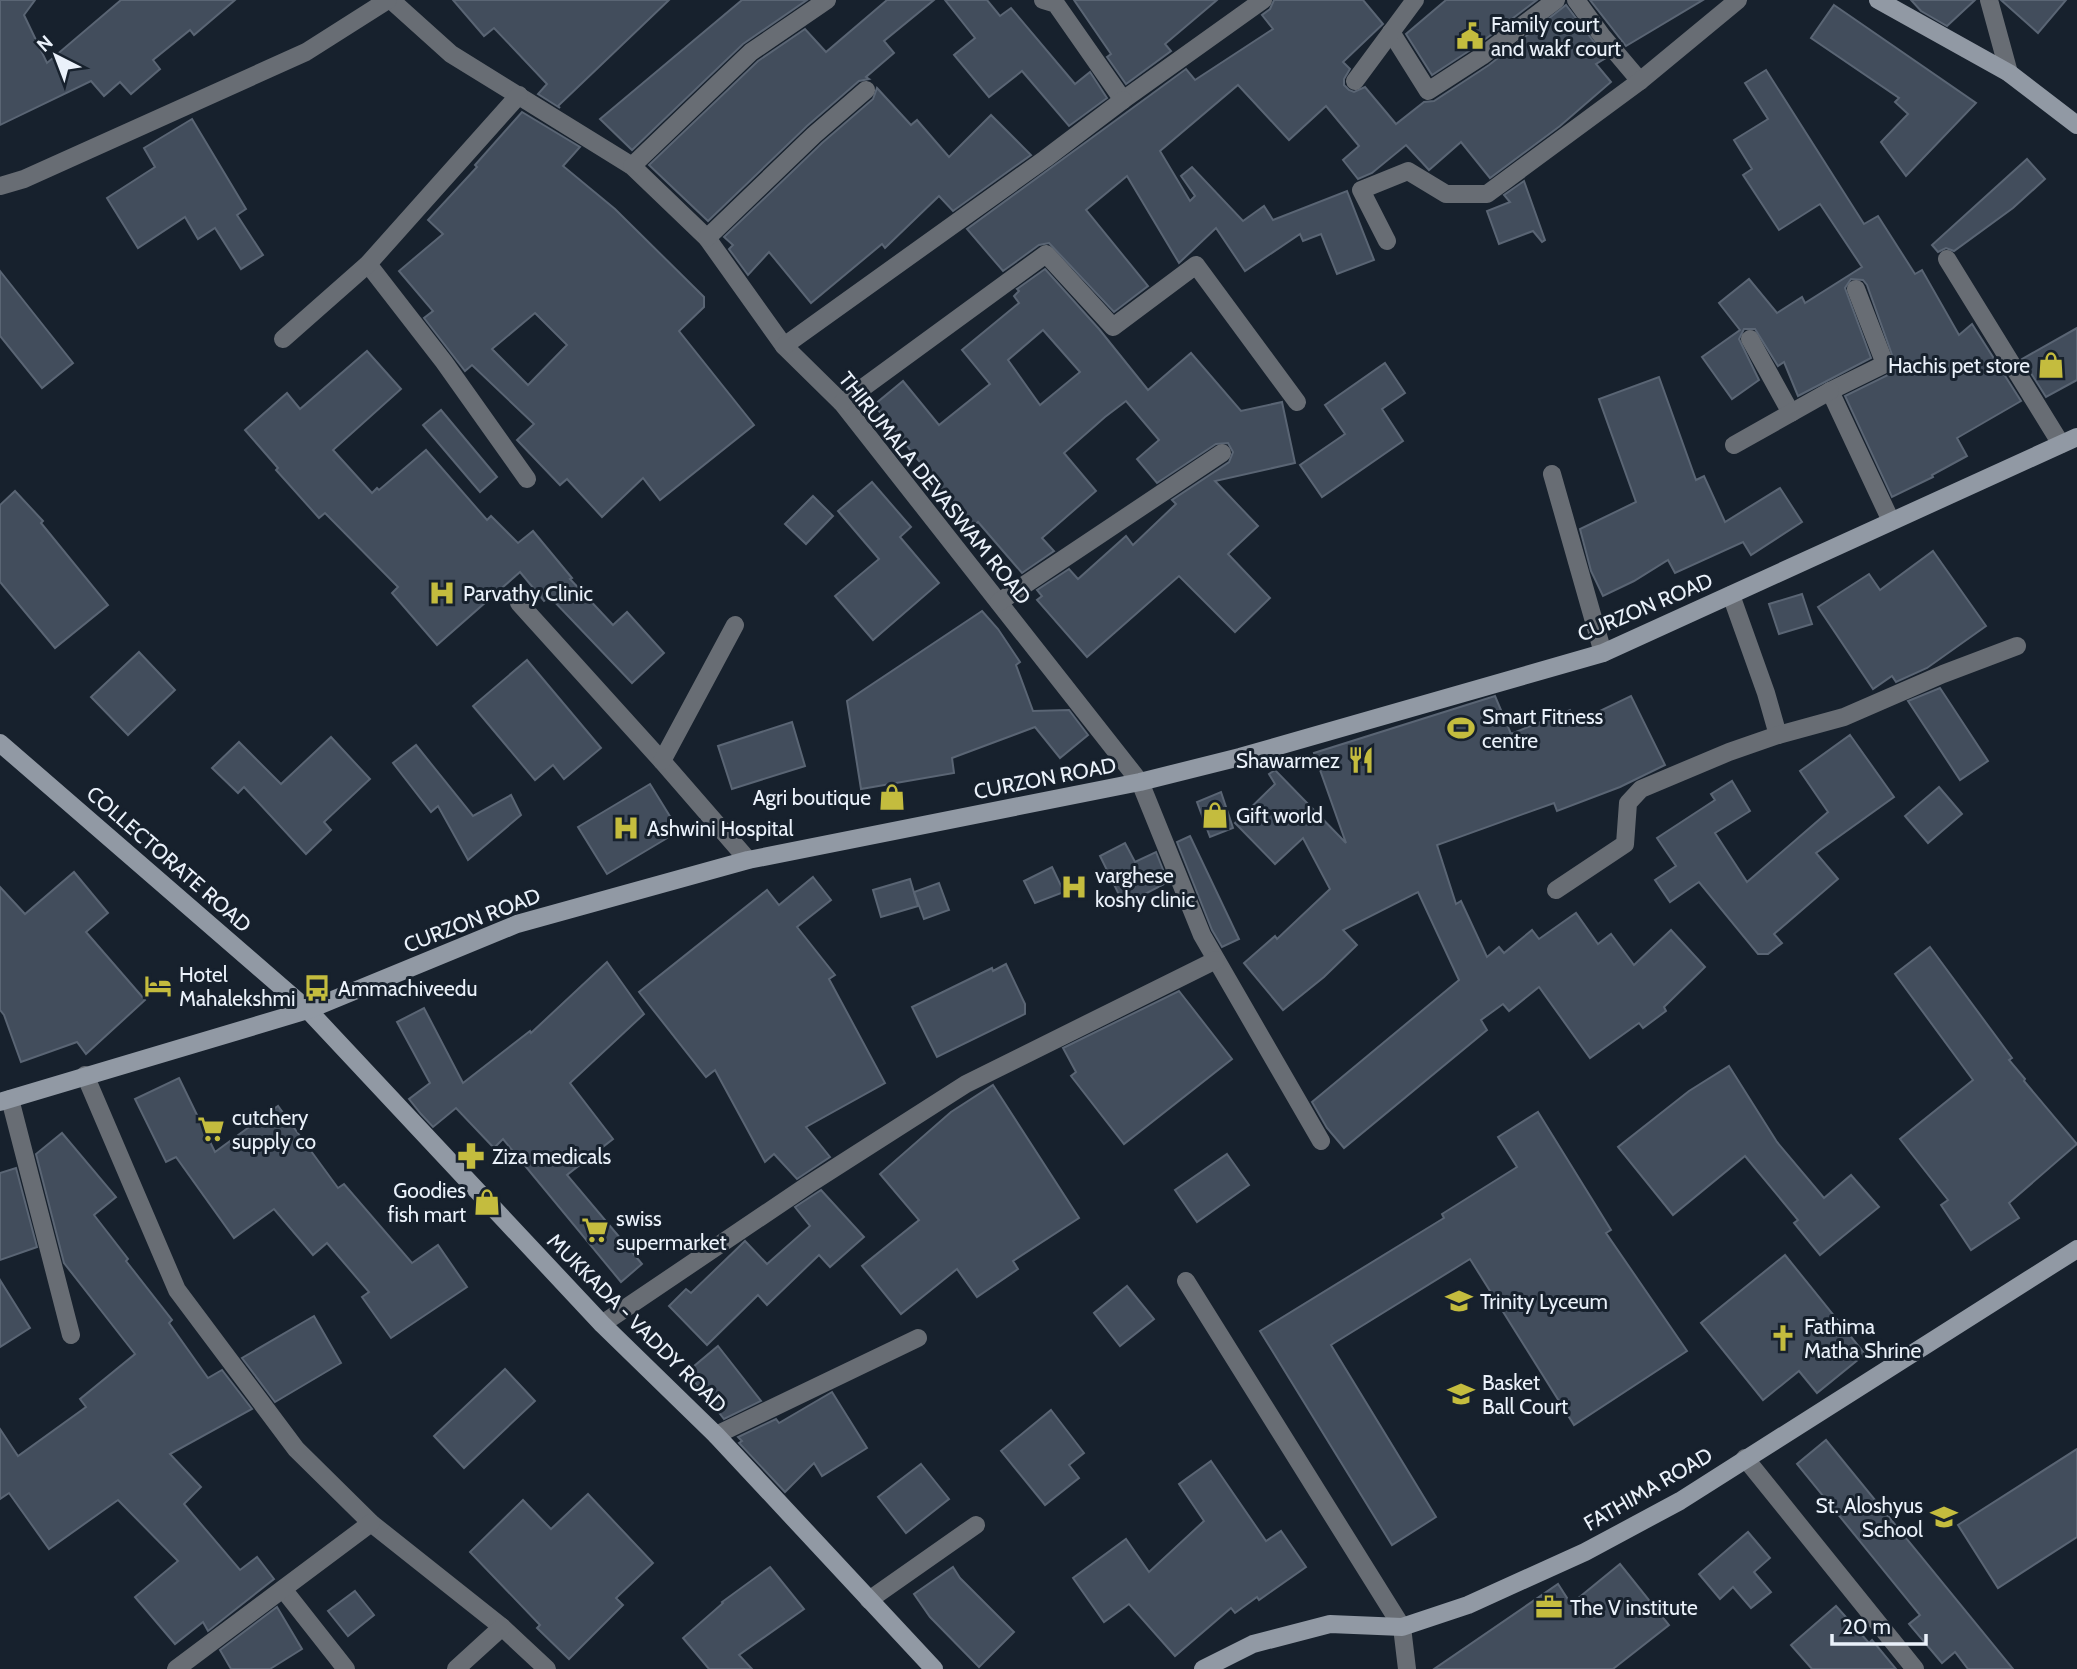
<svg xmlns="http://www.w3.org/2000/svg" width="2077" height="1669" viewBox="0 0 2077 1669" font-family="Cabin,sans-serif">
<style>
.building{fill:#424d5c;stroke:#5a6574;stroke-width:2;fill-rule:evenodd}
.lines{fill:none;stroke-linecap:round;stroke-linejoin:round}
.street{stroke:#686d74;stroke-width:18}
.secondary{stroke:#9199a4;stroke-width:18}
.labels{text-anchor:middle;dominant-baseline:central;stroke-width:6;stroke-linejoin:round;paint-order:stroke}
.poi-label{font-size:21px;fill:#eaf1fa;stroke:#17212d;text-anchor:start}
.street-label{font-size:21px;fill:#eaf1fa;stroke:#17212d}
</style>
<rect width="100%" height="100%" fill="#17212d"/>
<g class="building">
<polygon points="0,0 35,0 24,15 47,63 121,0 235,0 194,35 190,30 153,60 160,69 131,94 120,82 104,96 91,81 0,125"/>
<polygon points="453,0 669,0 558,106 560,108 538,94 547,84 494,28 484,36"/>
<polygon points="742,0 807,0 743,44 632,150 600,119"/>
<polygon points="887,0 934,0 884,41 894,53 866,77 869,79 859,81 807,126 708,221 649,165 758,61 805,29 826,52"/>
<polygon points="945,0 987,0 1000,16 1011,8 1075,84 1090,72 1107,98 1069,126 1022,71 989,97 954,55 975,38"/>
<polygon points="1074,0 1217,0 1165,44 1171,51 1126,84 1107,57 1111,54"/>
<polygon points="1274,0 1363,0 1383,24 1343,62 1350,69 1344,79 1344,85 1349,90 1354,92 1365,87 1396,124 1424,102 1434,101 1489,65 1566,5 1606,58 1596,64 1611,82 1560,126 1490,178 1461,142 1429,170 1406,145 1372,173 1358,179 1343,160 1359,146 1326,106 1289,140 1238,85 1160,151 1190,201 1195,196 1181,176 1192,167 1243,221 1264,206 1273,220 1347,191 1374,260 1337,274 1321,234 1303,241 1300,234 1245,271 1216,228 1179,263 1127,176 1086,210 1148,286 1114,312 1049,243 1039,245 1003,271 967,229 1186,69 1195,80 1273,29 1262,15 1270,9"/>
<polygon points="1446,0 1537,0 1475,47 1432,75 1406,34"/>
<polygon points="1590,0 1703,0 1626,46"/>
<polygon points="1911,0 1975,0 1947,26 1921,11"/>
<polygon points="2001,0 2066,0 2038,33"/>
<polygon points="1834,5 1976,103 1906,176 1881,142 1908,114 1895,102 1899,98 1811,38"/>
<polygon points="1766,70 1864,224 1878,216 1915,274 1922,270 1959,335 1972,324 2021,401 1957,438 1967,456 1932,475 1933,477 1892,497 1845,396 1890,374 1896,366 1867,285 1863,280 1851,279 1845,288 1871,358 1798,396 1784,362 1778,366 1755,329 1744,329 1739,339 1759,380 1732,399 1702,357 1740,330 1719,303 1749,279 1777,313 1802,297 1805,303 1862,267 1820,204 1779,230 1743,175 1752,169 1734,140 1768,119 1745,83"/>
<polygon points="877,88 911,125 917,120 949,157 991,115 1031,155 953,211 939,196 885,248 882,244 811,303 769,252 748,275 729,249 733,245 724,237 822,143 873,99"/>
<path d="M 522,112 L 580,147 L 563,166 L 615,209 L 704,297 L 704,307 L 679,331 L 754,425 L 660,500 L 643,478 L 602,517 L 567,479 L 560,485 L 517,440 L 534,424 L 472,365 L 465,371 L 424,318 L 433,311 L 399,271 L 443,234 L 428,220 L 477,167 L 475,165 ZM 535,313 L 567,345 L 528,385 L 492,349 Z"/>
<polygon points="192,119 246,209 237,215 263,255 241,269 215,228 198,239 185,217 138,248 107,198 155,167 144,148"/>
<polygon points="2027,159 2045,179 2013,208 1954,251 1946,248 1938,252 1932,245"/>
<polygon points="1524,181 1545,240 1542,242 1533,231 1499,244 1487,211 1510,202 1504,195"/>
<path d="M 1045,269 L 1099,329 L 1148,390 L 1191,353 L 1241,411 L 1282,402 L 1295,463 L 1215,481 L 1258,526 L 1228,554 L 1270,598 L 1235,632 L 1179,576 L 1087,657 L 1037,600 L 1042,596 L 1037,590 L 1069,569 L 1078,579 L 1126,536 L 1133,545 L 1176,504 L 1172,500 L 1229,462 L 1233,452 L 1228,443 L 1216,444 L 1157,483 L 1137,459 L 1159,440 L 1126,401 L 1105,417 L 1064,453 L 1096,491 L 1042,538 L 1054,551 L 1022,573 L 978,522 L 972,527 L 874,405 L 903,381 L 939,425 L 990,384 L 962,350 L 1019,303 L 1014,296 L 1019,291 L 1017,289 ZM 1043,330 L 1080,372 L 1040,405 L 1008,360 Z"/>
<polygon points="0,271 73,363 42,388 0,336"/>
<polygon points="2077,328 2077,380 2046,397 2022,359"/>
<polygon points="367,351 401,389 333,450 372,493 377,488 379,490 426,450 487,520 491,516 518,543 533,531 572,578 570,579 613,625 627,612 664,653 632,683 550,597 544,601 520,572 437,645 392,593 398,587 325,513 319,518 276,470 278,468 245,430 287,393 300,409"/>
<polygon points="1385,363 1405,393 1382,409 1403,441 1322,497 1300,465 1345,434 1325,405"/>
<polygon points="1659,377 1696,480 1704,476 1725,522 1780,488 1802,522 1751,555 1743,542 1675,573 1668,560 1634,581 1603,596 1591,571 1580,529 1636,502 1599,399"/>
<polygon points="441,410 497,477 480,492 423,425"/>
<polygon points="872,482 911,527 900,537 939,583 873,640 835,596 879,559 838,511"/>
<polygon points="15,491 43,521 41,523 108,605 55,648 0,582 0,505"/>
<polygon points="813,496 833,516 806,544 785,524"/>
<polygon points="1933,551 1986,626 1927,668 1896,682 1892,676 1873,689 1818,607 1869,574 1880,590"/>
<polygon points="1802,594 1812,624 1779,634 1769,604"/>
<polygon points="982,611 998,629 1020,662 1016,665 1033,711 1069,710 1088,735 1060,758 1035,727 952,758 954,773 861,789 847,701"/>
<polygon points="139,652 175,690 128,735 91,697"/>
<polygon points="527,660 601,748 564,779 553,765 535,780 473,706"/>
<polygon points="1940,688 1988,761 1960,780 1908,701"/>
<polygon points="1495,696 1511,734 1570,710 1575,723 1631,696 1665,765 1620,787 1557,811 1554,803 1437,845 1456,904 1461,901 1487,957 1499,947 1504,953 1532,930 1539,939 1576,913 1598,944 1611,934 1634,965 1671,930 1705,967 1664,1007 1666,1011 1643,1028 1639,1023 1590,1058 1539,987 1509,1011 1503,1004 1481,1020 1487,1030 1344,1148 1327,1128 1312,1102 1459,980 1418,892 1343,930 1357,945 1324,977 1283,1010 1244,963 1275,936 1277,939 1330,889 1303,838 1275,864 1235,823 1275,784 1269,774 1275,770 1346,843 1314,753"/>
<polygon points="792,722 805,766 732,789 718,746"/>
<polygon points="1850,735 1894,797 1816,853 1838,879 1774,934 1782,943 1768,954 1758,954 1699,882 1670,902 1655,880 1676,866 1657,838 1715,800 1711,794 1732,781 1750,811 1715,833 1747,882 1828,812 1800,771"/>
<polygon points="331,737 370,779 324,822 331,830 306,854 244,787 238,793 212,768 239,742 281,784"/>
<polygon points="416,745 473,816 511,795 521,815 468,860 438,806 431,812 393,763"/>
<polygon points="650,784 679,831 607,874 578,827"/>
<polygon points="1939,787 1962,814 1928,843 1905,816"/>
<polygon points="1221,792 1233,828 1210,837 1197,802"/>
<polygon points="1190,836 1239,939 1222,947 1212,930 1177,842"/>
<polygon points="1125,843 1135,862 1156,852 1168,882 1124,905 1100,856"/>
<polygon points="1052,867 1064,892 1035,903 1024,881"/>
<polygon points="74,872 108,913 86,932 145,1000 86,1054 77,1042 21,1062 4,1015 0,1010 0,887 25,914"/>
<polygon points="813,877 831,900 797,927 835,975 829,979 885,1083 806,1127 830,1157 797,1179 774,1154 765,1162 715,1070 706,1077 639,992 767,890 779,905"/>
<polygon points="910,879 918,906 881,917 873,890"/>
<polygon points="939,883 949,910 924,919 914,892"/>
<polygon points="1930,947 2012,1058 2009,1060 2025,1079 2024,1081 2077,1144 2009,1203 2019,1218 1971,1250 1941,1205 1948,1200 1900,1139 1973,1080 1895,974"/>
<polygon points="607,962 644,1014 570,1083 613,1139 567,1175 642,1264 621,1282 503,1139 494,1148 456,1108 433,1127 421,1114 409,1099 430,1083 397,1022 424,1008 463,1083 530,1031 531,1033"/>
<polygon points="1006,964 1025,1004 1025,1014 937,1057 912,1007 992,968 993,971"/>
<polygon points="1179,991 1232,1059 1124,1144 1071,1076 1076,1072 1063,1048"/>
<polygon points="1729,1066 1777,1142 1824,1198 1851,1175 1879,1207 1820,1255 1794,1223 1798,1220 1745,1156 1673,1215 1618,1147 1689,1091"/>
<polygon points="179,1078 215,1152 278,1106 338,1188 344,1184 412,1263 438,1245 467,1287 391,1338 362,1297 369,1292 327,1243 313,1255 274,1209 234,1238 176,1157 166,1162 135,1099"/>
<polygon points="993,1085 1079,1218 1013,1261 1018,1269 977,1297 957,1269 901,1314 862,1266 919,1220 880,1174 951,1112"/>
<polygon points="1538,1112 1611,1230 1606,1233 1687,1351 1574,1425 1470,1259 1331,1345 1436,1517 1392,1545 1260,1331 1444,1218 1442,1214 1517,1167 1498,1137"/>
<polygon points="62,1133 116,1197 94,1215 128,1259 126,1261 172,1320 169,1323 208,1378 222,1370 252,1409 170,1454 201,1487 184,1504 240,1570 257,1557 274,1579 208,1631 203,1622 175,1644 135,1597 178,1561 118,1500 49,1549 9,1493 0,1499 0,1429 18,1456 86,1407 80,1399 135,1354 64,1263 36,1154"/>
<polygon points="1227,1154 1249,1185 1197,1222 1175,1190"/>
<polygon points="16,1168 37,1247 0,1260 0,1173"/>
<polygon points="821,1190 864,1237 830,1267 819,1255 767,1305 758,1295 707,1345 669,1306 686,1289 691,1293 745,1241 767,1264 810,1226 795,1207"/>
<polygon points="1785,1255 1865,1354 1817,1393 1799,1371 1763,1400 1701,1323"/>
<polygon points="0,1280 30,1328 0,1347"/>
<polygon points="1127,1286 1154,1319 1120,1346 1094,1313"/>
<polygon points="314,1316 341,1363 275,1402 242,1358"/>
<polygon points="718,1346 761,1401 724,1419 687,1372"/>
<polygon points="505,1369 535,1401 464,1468 434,1436"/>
<polygon points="832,1392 867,1448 822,1476 814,1463 785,1492 739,1443 742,1441 738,1437 776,1419 779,1423"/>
<polygon points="1051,1410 1084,1453 1069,1465 1079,1478 1045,1505 1001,1451"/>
<polygon points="1826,1440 2013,1669 1968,1669 1955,1652 1942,1663 1909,1624 1920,1615 1797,1464"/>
<polygon points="2077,1449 2077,1537 1998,1588 1958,1525"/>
<polygon points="1211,1461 1266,1541 1281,1531 1306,1567 1259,1600 1257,1597 1235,1613 1231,1608 1175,1656 1129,1604 1104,1622 1073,1578 1126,1539 1149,1572 1204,1521 1179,1484"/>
<polygon points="921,1464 949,1499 906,1533 878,1497"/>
<polygon points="588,1494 653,1563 616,1598 623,1605 569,1659 537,1628 540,1625 470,1552 523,1500 551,1529"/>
<polygon points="1748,1532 1770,1558 1754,1572 1771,1592 1751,1608 1733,1587 1720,1599 1699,1574"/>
<polygon points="1620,1564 1669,1625 1613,1669 1434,1669 1558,1584 1571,1604"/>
<polygon points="770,1567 804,1609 739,1655 752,1669 709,1669 683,1638 723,1603 722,1602"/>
<polygon points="953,1567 960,1578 1014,1632 979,1667 930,1617 914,1594"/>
<polygon points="355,1591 374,1615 348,1636 328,1611"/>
<polygon points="1836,1606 1869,1643 1872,1640 1896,1669 1812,1669 1791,1645"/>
<polygon points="277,1607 302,1649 270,1669 231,1669 220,1650"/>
</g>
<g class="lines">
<g class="street">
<polyline points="391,0 451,54 632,166 707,238 784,346 842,403 1140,782 1202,935 1321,1141"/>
<polyline points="1043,0 1056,4 1123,100 1263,0"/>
<polyline points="1576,0 1602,36 1640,81"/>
<polyline points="1989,0 2009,73"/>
<polyline points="1391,32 1428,91 1482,56 1556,0"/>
<polyline points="1355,81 1415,0"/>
<polyline points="632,166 751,52 827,0"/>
<polyline points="0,186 24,179 306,52 388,0"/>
<polyline points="707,238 814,135 866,90"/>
<polyline points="1387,241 1361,190 1408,171 1446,194 1487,194 1640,81 1738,0"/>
<polyline points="1947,259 2061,444"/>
<polyline points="368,264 444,362 527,479"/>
<polyline points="1856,289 1885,364 1830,391 1891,521"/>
<polyline points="283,339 368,264 519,95"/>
<polyline points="1750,339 1791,413"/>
<polyline points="784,346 1045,159 1123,100"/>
<polyline points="842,403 1046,254 1113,327 1196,265 1297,402"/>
<polyline points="1734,445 1830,391"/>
<polyline points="1552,474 1603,653"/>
<polyline points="1731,595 1766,693 1778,735"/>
<polyline points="999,602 1222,453"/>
<polyline points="519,603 662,761 748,860"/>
<polyline points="662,761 735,625"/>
<polyline points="1556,890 1625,844 1628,803 1641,789 1729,752 1778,735 1844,717 1943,674 2017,646"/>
<polyline points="85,1075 177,1290 296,1449 371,1523 502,1627 547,1669"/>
<polyline points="10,1099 71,1335"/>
<polyline points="1186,1281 1402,1627 1407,1669"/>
<polyline points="602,1324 808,1185 966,1084 1216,960"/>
<polyline points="716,1435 918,1338"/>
<polyline points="1745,1458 1915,1669"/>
<polyline points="283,1589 346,1669"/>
<polyline points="869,1600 976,1525"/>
<polyline points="176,1669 371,1523"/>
<polyline points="456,1669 502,1627"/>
</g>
<g class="secondary">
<polyline points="1878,0 2009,73 2077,125"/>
<polyline points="0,743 308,1010 602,1324 716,1435 934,1669"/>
<polyline points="0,1102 308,1010 517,924 748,860 1140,782 1240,757 1603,653 2077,437"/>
<polyline points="1203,1669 1253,1644 1330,1624 1402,1627 1468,1605 1585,1552 1680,1501 2077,1249"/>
</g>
</g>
<defs>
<symbol id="civic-bare" viewBox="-9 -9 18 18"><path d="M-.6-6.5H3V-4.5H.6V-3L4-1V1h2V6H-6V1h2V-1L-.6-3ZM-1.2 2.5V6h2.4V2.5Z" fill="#c4bc3e" stroke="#17212d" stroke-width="2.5" paint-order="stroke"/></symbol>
<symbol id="shop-bare" viewBox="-9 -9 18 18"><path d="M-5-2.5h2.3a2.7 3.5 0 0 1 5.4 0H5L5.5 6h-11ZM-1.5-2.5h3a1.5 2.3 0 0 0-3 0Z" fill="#c4bc3e" stroke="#17212d" stroke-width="2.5" paint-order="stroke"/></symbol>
<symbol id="hospital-bare" viewBox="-9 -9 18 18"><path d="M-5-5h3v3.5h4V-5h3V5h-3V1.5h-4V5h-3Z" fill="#c4bc3e" stroke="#17212d" stroke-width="2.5" paint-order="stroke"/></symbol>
<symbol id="stadium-bare" viewBox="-9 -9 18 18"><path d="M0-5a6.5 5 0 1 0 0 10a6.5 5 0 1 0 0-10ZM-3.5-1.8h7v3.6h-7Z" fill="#c4bc3e" stroke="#17212d" stroke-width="2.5" paint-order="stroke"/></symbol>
<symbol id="restaurant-bare" viewBox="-9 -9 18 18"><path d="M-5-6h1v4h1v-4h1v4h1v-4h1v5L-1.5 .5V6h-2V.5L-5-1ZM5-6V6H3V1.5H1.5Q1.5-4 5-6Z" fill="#c4bc3e" stroke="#17212d" stroke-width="2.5" paint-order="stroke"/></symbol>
<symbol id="hotel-bare" viewBox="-9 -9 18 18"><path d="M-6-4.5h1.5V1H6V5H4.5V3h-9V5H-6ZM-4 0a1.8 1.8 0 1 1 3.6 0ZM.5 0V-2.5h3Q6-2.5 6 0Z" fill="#c4bc3e" stroke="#17212d" stroke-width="2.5" paint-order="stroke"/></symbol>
<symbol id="bus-bare" viewBox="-9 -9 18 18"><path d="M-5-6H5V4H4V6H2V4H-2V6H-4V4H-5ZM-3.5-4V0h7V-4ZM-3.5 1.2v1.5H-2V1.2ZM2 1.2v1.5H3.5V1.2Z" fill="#c4bc3e" stroke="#17212d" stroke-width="2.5" paint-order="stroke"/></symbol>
<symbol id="supermarket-bare" viewBox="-9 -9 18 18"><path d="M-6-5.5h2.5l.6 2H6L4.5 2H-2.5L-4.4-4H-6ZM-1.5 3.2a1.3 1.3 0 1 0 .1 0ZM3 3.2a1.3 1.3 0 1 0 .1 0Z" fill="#c4bc3e" stroke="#17212d" stroke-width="2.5" paint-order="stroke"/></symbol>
<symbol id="pharmacy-bare" viewBox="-9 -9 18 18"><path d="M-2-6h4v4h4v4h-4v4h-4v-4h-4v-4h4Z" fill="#c4bc3e" stroke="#17212d" stroke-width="2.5" paint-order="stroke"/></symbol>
<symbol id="school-bare" viewBox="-9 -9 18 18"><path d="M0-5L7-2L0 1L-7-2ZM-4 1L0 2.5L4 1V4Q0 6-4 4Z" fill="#c4bc3e" stroke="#17212d" stroke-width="2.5" paint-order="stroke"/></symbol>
<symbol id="church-bare" viewBox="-9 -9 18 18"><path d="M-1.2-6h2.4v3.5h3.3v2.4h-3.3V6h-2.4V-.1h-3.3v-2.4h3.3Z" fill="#c4bc3e" stroke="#17212d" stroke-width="2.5" paint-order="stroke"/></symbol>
<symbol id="office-bare" viewBox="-9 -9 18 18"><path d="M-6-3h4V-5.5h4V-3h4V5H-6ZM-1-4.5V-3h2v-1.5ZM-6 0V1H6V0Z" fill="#c4bc3e" stroke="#17212d" stroke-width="2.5" paint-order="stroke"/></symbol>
</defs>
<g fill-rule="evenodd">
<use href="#civic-bare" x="1451" y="17" width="38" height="38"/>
<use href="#shop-bare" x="2032" y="346" width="38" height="38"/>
<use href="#hospital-bare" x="423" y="574" width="38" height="38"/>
<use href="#stadium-bare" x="1442" y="709" width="38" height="38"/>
<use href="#restaurant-bare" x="1342" y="741" width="38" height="38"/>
<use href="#shop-bare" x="873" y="778" width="38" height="38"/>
<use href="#shop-bare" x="1196" y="796" width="38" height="38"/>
<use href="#hospital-bare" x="607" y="809" width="38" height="38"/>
<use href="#hospital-bare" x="1055" y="868" width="38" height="38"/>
<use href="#hotel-bare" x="139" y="967" width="38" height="38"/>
<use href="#bus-bare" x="298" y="969" width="38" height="38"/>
<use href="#supermarket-bare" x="192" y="1110" width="38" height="38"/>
<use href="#pharmacy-bare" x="452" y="1137" width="38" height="38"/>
<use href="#shop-bare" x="468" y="1183" width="38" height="38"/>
<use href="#supermarket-bare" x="576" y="1211" width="38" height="38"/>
<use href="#school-bare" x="1440" y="1282" width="38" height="38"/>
<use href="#church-bare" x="1764" y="1319" width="38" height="38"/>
<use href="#school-bare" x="1442" y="1375" width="38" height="38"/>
<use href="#school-bare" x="1925" y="1498" width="38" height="38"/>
<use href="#office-bare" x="1530" y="1588" width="38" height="38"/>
</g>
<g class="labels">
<g class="poi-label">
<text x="1491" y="24">Family court<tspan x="1491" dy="24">and wakf court</tspan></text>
<text x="2030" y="365" text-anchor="end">Hachis pet store</text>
<text x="463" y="593">Parvathy Clinic</text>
<text x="1482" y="716">Smart Fitness<tspan x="1482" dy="24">centre</tspan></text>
<text x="1340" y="760" text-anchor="end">Shawarmez</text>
<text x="871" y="797" text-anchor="end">Agri boutique</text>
<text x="1236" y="815">Gift world</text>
<text x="647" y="828">Ashwini Hospital</text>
<text x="1095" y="875">varghese<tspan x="1095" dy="24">koshy clinic</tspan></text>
<text x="179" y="974">Hotel<tspan x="179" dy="24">Mahalekshmi</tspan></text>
<text x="338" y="988">Ammachiveedu</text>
<text x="232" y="1117">cutchery<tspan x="232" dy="24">supply co</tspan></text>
<text x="492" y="1156">Ziza medicals</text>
<text x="466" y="1190" text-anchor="end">Goodies<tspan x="466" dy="24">fish mart</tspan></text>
<text x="616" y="1218">swiss<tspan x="616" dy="24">supermarket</tspan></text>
<text x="1480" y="1301">Trinity Lyceum</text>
<text x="1804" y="1326">Fathima<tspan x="1804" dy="24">Matha Shrine</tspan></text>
<text x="1482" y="1382">Basket<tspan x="1482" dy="24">Ball Court</tspan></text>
<text x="1923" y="1505" text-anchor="end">St. Aloshyus<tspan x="1923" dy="24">School</tspan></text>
<text x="1570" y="1607">The V institute</text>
</g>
<g class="street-label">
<text transform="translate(935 488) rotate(51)">THIRUMALA DEVASWAM ROAD</text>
<text transform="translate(1645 607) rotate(-23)">CURZON ROAD</text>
<text transform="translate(1045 778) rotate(-11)">CURZON ROAD</text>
<text transform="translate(169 859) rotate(41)">COLLECTORATE ROAD</text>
<text transform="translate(472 920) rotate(-21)">CURZON ROAD</text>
<text transform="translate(637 1323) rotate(45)">MUKKADA - VADDY ROAD</text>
<text transform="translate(1648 1489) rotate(-30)">FATHIMA ROAD</text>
</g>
</g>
<g transform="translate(56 56) rotate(318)" stroke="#17212d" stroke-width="5" paint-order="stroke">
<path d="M0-5L12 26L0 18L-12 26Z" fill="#eaf1fa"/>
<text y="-10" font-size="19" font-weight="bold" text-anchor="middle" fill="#eaf1fa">N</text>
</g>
<path d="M1832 1634v10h94v-10" fill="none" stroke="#eaf1fa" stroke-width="3.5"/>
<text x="1842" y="1634" font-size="21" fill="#eaf1fa" stroke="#17212d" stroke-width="5" paint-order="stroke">20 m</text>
</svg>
